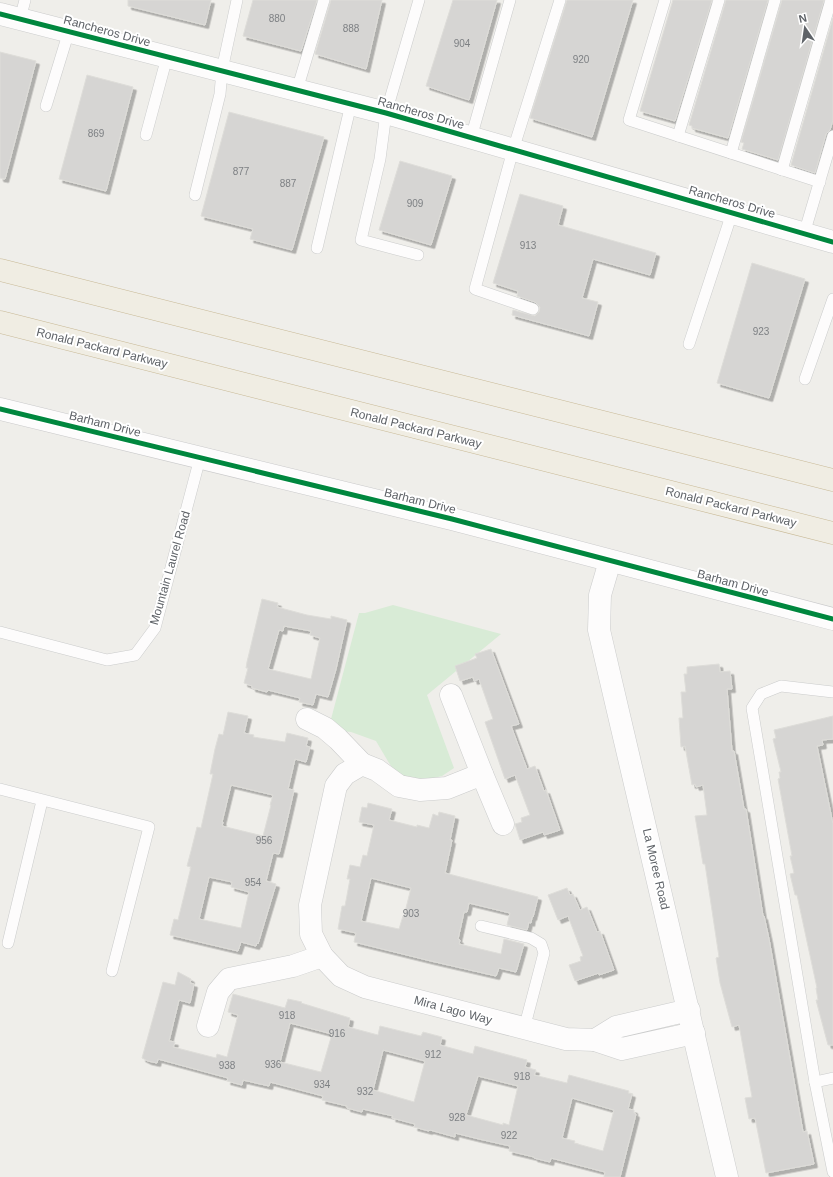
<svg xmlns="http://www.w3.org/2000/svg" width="833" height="1177" viewBox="0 0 833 1177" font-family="Arial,sans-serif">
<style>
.green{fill:#d8ebd6}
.building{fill:#d6d5d3;stroke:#deddd9;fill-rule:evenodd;filter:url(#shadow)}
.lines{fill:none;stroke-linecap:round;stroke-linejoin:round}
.service-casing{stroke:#cbcccc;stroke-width:12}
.minor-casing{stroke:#cbcccc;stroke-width:23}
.tertiary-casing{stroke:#cbcccc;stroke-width:23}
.secondary-casing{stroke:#cacacb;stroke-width:23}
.motorway-casing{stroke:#c8b996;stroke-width:23}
.service{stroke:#fdfcfc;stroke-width:11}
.minor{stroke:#fdfcfc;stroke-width:22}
.tertiary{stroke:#fdfcfc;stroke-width:22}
.secondary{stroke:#fdfcfc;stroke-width:22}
.motorway{stroke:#f0ede3;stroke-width:22}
.cycleway-casing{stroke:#fff;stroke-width:8}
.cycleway{stroke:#00873e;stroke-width:5}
.labels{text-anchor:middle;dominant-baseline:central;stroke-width:4;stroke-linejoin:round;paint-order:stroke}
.number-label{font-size:10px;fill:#7e8184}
.street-label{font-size:12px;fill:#5f6368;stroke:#fff}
</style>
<defs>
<filter id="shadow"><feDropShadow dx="3.5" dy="3.5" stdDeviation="0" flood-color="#0004"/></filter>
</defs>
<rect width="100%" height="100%" fill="#efeeea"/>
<polygon class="green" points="393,605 501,634 427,695 454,768 442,776 418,782 401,779 389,763 376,741 351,732 341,731 330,723 359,613 365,613"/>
<g class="building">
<polygon points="128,0 211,0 205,25 128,6"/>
<polygon points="253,0 317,0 301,51 243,36"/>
<polygon points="331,0 382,0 366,69 315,54"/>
<polygon points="453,0 497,0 469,100 426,86"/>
<polygon points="567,0 633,0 592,137 530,118"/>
<polygon points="673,0 712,0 675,121 640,111"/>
<polygon points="726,0 768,0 728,138 692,128 692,126 689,125"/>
<polygon points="782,0 824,0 778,160 742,149 744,143 741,142"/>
<polygon points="833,18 833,120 830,130 826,134 815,173 791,165"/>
<polygon points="0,52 36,61 5,179 0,178"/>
<polygon points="87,75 133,87 106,191 59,179"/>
<polygon points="229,112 324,137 292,250 250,239 253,229 201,216"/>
<polygon points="400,161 452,176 431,245 379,230"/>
<polygon points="520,194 563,206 558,225 656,253 650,275 593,259 582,298 598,302 589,336 512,315 513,310 535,316 539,312 540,307 535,302 517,296 518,291 493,283"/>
<polygon points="752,263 805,279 769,398 717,383"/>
<path d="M 262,599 L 278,603 L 277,607 L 307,615 L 331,619 L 331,616 L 347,620 L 336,669 L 328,697 L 316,694 L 313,705 L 299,702 L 300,698 L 268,690 L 267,692 L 252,688 L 252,686 L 244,683 L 248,668 L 246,668 L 247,662 ZM 284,626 L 311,631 L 310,635 L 320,638 L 311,679 L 268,669 L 279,630 L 283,631 Z"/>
<polygon points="491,649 519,724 511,726 527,769 535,766 544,791 546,790 560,830 544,835 543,832 520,840 515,824 522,822 521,818 530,815 515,775 505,779 485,722 493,719 479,679 474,681 473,677 460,681 455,666 477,658 475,654"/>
<polygon points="719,664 720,672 730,671 732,689 727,689 732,751 734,751 744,809 746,809 763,916 764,916 769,939 803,1132 807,1131 814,1164 766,1173 755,1118 749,1119 745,1098 752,1097 739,1025 732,1027 720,983 716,958 719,957 705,864 703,864 695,816 707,815 703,785 696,787 695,784 692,785 685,746 681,747 679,718 683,718 681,692 686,692 684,674 687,674 687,667"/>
<path d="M 228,712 L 248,716 L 244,733 L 254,735 L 253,737 L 285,742 L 287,733 L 308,738 L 306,746 L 310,747 L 306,762 L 295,759 L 288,789 L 294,790 L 283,838 L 279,854 L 273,853 L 266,881 L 276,884 L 258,944 L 257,943 L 256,946 L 241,942 L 238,951 L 170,935 L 174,919 L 178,920 L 191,867 L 187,866 L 191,851 L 197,827 L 201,828 L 213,774 L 210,774 L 215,749 L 219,734 L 223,735 ZM 231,785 L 273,795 L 270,805 L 271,805 L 263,836 L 222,826 L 223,822 L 222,822 ZM 209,877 L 232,882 L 231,887 L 249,892 L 241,928 L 199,919 Z"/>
<polygon points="833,716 833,739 822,740 823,745 817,746 833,824 833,1045 828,1045 816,1000 818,1000 816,988 817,988 806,937 797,895 795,895 790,874 794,873 790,856 792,856 778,779 780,778 779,772 781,772 773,739 776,738 774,730"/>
<path d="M 368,803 L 392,809 L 389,820 L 417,827 L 417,825 L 429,828 L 433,814 L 438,816 L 439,812 L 455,816 L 450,840 L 452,840 L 445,873 L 538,897 L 533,917 L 532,917 L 531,923 L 529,922 L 527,930 L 507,925 L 510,913 L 469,903 L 467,912 L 464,912 L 458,939 L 460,940 L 459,944 L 501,954 L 504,939 L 524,944 L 516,972 L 499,968 L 496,976 L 431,961 L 354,942 L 356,933 L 338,929 L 342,906 L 345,906 L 350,879 L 347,879 L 350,865 L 360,867 L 363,855 L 367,856 L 374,825 L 359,822 L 362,807 L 367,808 ZM 371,878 L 411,888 L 404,916 L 403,916 L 399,929 L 361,921 Z"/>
<polygon points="567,888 570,895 573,894 580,910 587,907 597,932 600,931 614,970 599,975 599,973 575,981 569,965 581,961 580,957 583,956 568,916 558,920 548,895"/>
<path d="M 178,972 L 191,979 L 190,983 L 194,984 L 190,1003 L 179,1000 L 169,1041 L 175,1042 L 173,1047 L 216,1058 L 217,1054 L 227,1057 L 238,1015 L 228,1012 L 233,994 L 285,1008 L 288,999 L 302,1002 L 301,1003 L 350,1018 L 348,1027 L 378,1035 L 380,1026 L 421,1036 L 423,1032 L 442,1037 L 440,1045 L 473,1054 L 475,1046 L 527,1060 L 525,1067 L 536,1070 L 534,1075 L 567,1083 L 569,1075 L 629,1091 L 628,1093 L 632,1094 L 628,1109 L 634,1110 L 634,1113 L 636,1114 L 620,1177 L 604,1177 L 605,1172 L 551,1158 L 550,1162 L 534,1158 L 534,1157 L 509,1151 L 510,1146 L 479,1139 L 455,1133 L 455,1137 L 430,1130 L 429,1131 L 414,1127 L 415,1124 L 392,1118 L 393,1116 L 363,1109 L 362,1112 L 347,1108 L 347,1106 L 322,1100 L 323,1096 L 270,1082 L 269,1086 L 243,1080 L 242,1085 L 227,1081 L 228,1078 L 158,1059 L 157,1063 L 148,1061 L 142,1058 L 163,982 L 175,985 ZM 290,1023 L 332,1034 L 321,1072 L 280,1062 ZM 383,1050 L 425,1061 L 414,1102 L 373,1090 ZM 478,1076 L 518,1086 L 509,1125 L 503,1123 L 503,1125 L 466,1115 ZM 572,1098 L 614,1110 L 603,1151 L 574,1143 L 575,1141 L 562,1138 Z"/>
</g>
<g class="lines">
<defs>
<g id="service">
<polyline points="665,0 629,120 820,182"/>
<polyline points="20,19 25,0"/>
<polyline points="297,90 324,0"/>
<polyline points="46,106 69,31"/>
<polyline points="146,135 167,57"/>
<polyline points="678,136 719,0"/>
<polyline points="471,138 510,0"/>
<polyline points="731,153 775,0"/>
<polyline points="782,170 831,0"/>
<polyline points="195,195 220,94 222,70 237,0"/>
<polyline points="804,234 833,136"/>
<polyline points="317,248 351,104"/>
<polyline points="418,255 361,240 380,159 386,113 419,0"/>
<polyline points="533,309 475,289 513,150 560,0"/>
<polyline points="689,344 732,213"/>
<polyline points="805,379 833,299"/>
<polyline points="0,632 107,660 135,655 155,628 200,458"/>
<polyline points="833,692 781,686 761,694 752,708 815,1082 833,1172"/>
<polyline points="0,789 149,827 112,971"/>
<polyline points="481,926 531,938 541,944 544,953 524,1029"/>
<polyline points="8,943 42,801"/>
<polyline points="815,1082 833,1078"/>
</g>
<g id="minor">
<polyline points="451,695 482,774 503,824"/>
<polyline points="307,719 325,728 338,739 362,764"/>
<polyline points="482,774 447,788 420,790 399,786 377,770 362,764 345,774 336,786 310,905 311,934 322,956 341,976 365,987 566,1039 595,1040"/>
<polyline points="689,1010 616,1027 595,1040 622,1049 694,1033"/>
<polyline points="208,1026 218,992 229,979 293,966 322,956"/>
</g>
<g id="tertiary">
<polyline points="0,14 386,113 833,242"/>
<polyline points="610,561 600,595 599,630 727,1177"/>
</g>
<polyline id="secondary" points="0,409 452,519 833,619"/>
<g id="motorway">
<polyline points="0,270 833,480"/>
<polyline points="0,322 833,533"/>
</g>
</defs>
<use href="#service" class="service-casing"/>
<use href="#minor" class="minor-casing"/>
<use href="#tertiary" class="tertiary-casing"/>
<use href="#secondary" class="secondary-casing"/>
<use href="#motorway" class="motorway-casing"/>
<use href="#service" class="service"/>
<use href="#minor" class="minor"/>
<use href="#tertiary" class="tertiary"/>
<use href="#secondary" class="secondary"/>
<use href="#motorway" class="motorway"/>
<defs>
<g id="cycleway">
<polyline points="0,14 386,113 833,242"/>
<polyline points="0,409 452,519 833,619"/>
</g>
</defs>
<use href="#cycleway" class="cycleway-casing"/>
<use href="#cycleway" class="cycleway"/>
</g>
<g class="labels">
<g class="number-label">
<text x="277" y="18">880</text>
<text x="351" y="28">888</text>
<text x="462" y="43">904</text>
<text x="581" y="59">920</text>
<text x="96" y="133">869</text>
<text x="241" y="171">877</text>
<text x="288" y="183">887</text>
<text x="415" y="203">909</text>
<text x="528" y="245">913</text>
<text x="761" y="331">923</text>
<text x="264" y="840">956</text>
<text x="253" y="882">954</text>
<text x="411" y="913">903</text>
<text x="287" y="1015">918</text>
<text x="337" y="1033">916</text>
<text x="433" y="1054">912</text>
<text x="273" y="1064">936</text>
<text x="227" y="1065">938</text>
<text x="522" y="1076">918</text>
<text x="322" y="1084">934</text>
<text x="365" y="1091">932</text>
<text x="457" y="1117">928</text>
<text x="509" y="1135">922</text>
</g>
<g class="street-label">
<text transform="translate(107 31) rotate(15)">Rancheros Drive</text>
<text transform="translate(421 113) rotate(16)">Rancheros Drive</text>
<text transform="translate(732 202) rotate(16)">Rancheros Drive</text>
<text transform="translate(102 348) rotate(14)">Ronald Packard Parkway</text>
<text transform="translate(105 424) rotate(14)">Barham Drive</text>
<text transform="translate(416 428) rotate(14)">Ronald Packard Parkway</text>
<text transform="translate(420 501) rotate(14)">Barham Drive</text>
<text transform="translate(731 507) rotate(14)">Ronald Packard Parkway</text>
<text transform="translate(170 568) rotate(-74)">Mountain Laurel Road</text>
<text transform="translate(733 583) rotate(15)">Barham Drive</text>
<text transform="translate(656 869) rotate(77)">La Moree Road</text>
<text transform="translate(453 1010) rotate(15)">Mira Lago Way</text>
</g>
</g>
<g transform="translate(805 28) rotate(347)" stroke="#ffffff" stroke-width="3" paint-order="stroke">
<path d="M0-3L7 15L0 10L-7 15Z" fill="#5f6368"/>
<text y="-6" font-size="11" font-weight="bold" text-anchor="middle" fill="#5f6368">N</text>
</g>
</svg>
